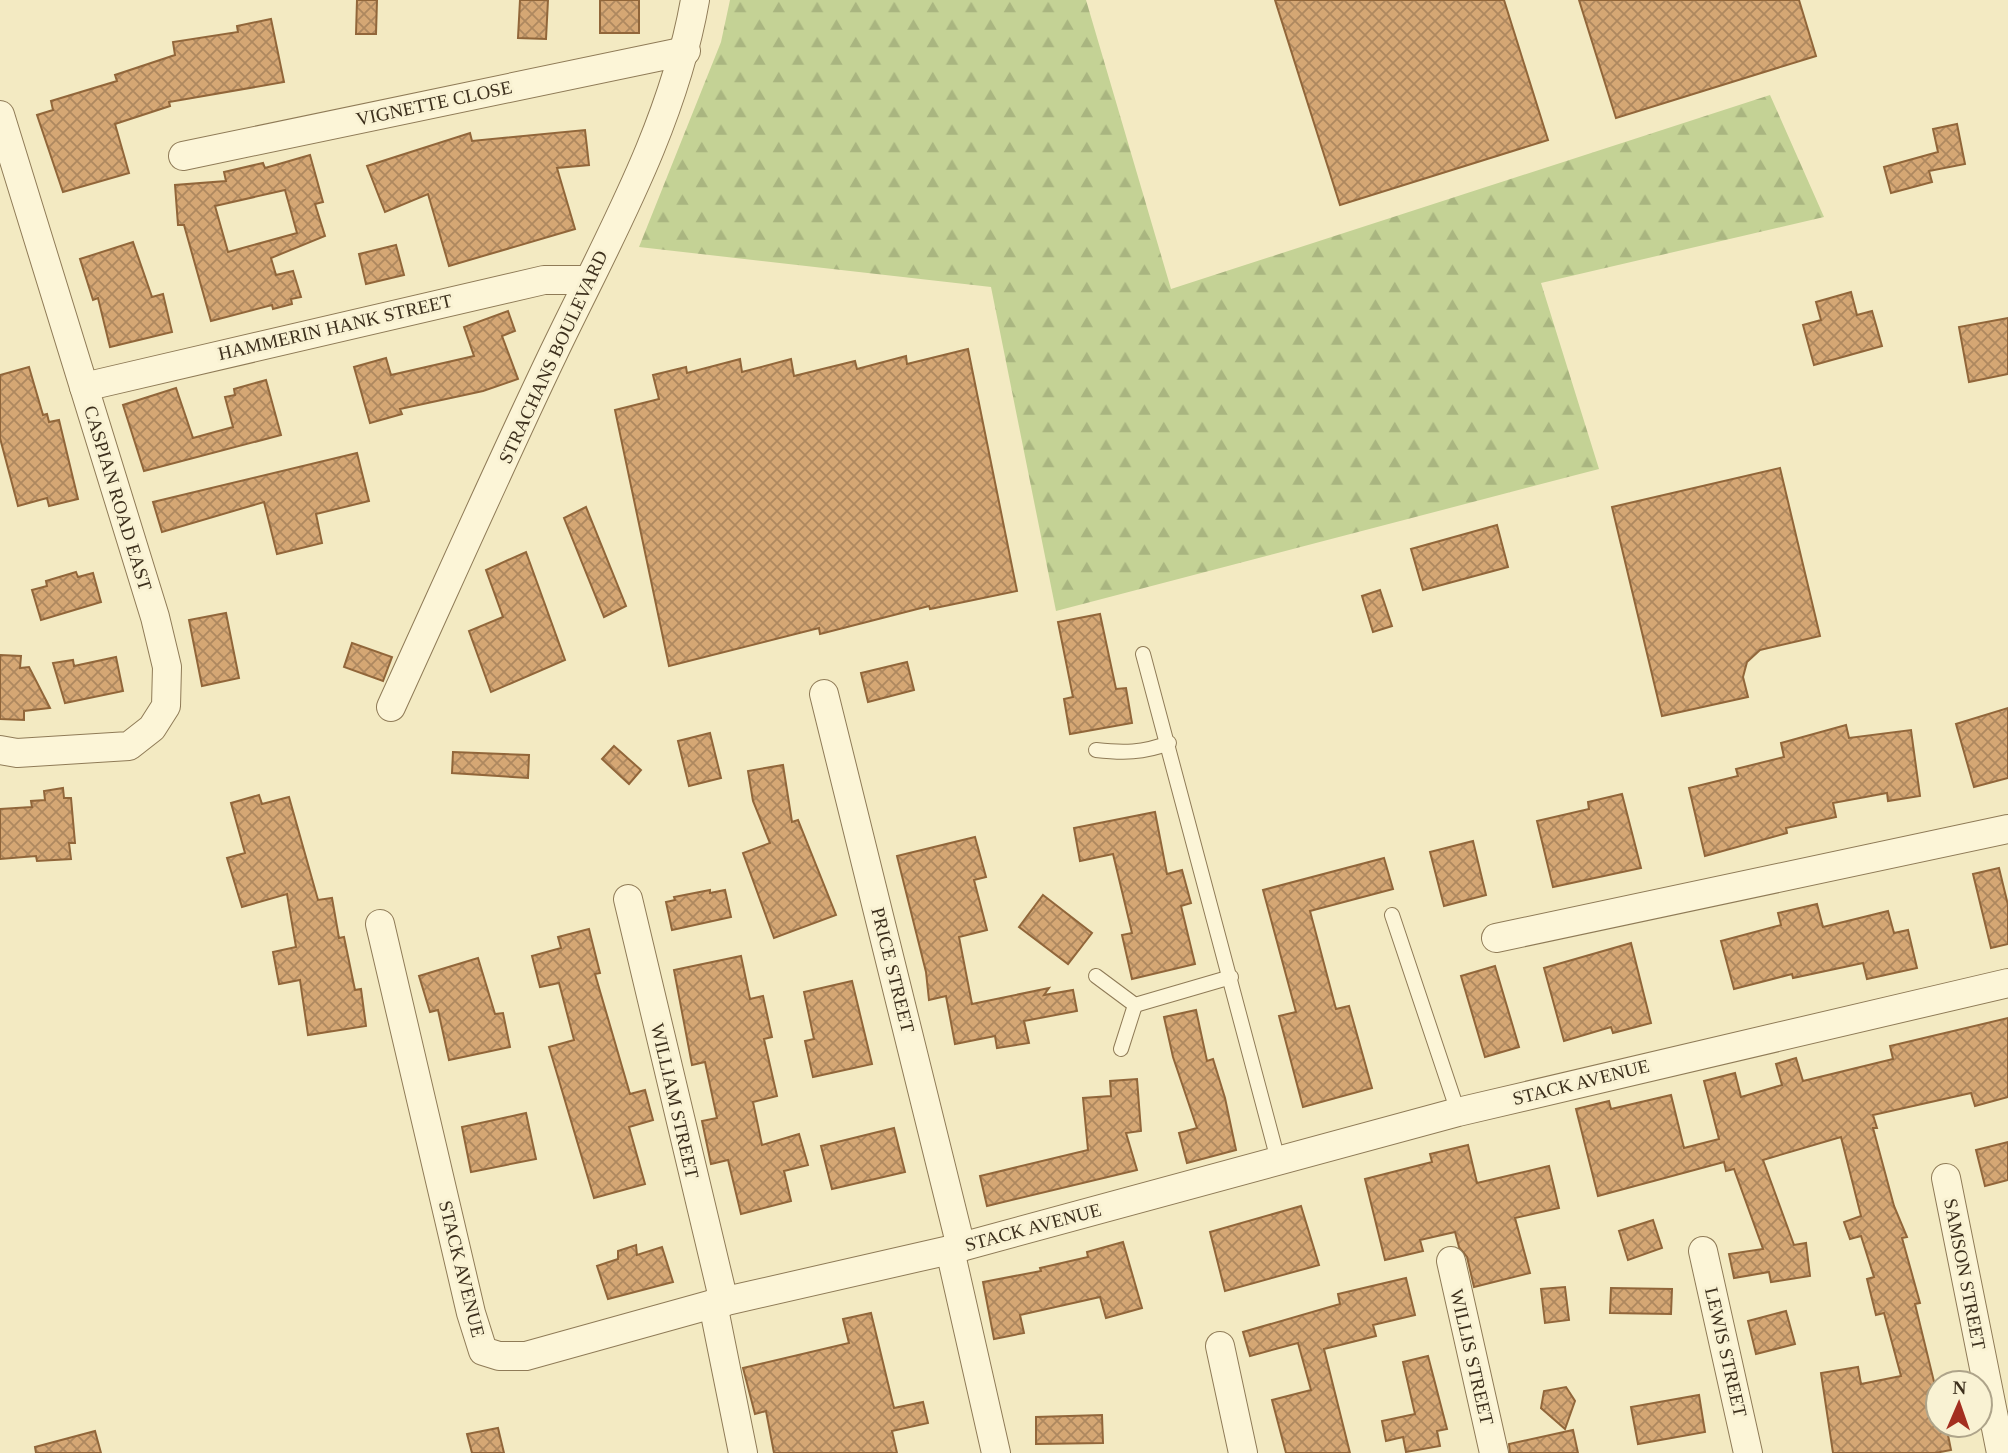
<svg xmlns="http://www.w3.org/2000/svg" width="2008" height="1453" viewBox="0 0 2008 1453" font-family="'Times New Roman',serif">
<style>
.forest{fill:url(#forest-firs)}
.building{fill:url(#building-cross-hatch);stroke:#91663a;stroke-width:2;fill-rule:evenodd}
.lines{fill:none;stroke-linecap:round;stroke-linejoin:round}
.lane-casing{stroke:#8f7b57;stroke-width:16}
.street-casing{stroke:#8f7b57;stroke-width:30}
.lane{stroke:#fcf5d7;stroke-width:14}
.street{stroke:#fcf5d7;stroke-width:28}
.labels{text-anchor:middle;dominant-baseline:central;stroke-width:6;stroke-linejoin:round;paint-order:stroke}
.street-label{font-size:19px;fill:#3d301d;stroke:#f9f2d3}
</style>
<defs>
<pattern id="forest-firs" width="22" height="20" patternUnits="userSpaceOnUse" patternTransform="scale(1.75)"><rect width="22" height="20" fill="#c4d295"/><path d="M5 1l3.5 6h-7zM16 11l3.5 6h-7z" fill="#a9b580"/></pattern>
<pattern id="building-cross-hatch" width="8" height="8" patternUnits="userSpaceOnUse" patternTransform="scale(1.75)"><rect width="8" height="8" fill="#d5a774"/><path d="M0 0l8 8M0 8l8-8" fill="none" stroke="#ae885f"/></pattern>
</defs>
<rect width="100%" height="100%" fill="#f3eac2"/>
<polygon class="forest" points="730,0 1086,0 1171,289 1770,95 1824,217 1541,283 1599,469 1056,611 991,287 639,247 721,42"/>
<g class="building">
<polygon points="357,0 377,0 376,34 356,34"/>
<polygon points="520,0 548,0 546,39 518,38"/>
<rect x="600" y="0" width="39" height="33"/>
<polygon points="1275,0 1504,0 1548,140 1340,205"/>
<polygon points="1579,0 1799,0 1816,56 1616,118"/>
<polygon points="271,19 284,82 169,102 170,106 115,124 129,173 63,192 37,115 53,110 51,101 117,81 115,75 175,55 173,42 238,32 237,26"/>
<polygon points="1957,124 1965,164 1929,171 1932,182 1891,193 1884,167 1938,152 1933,129"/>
<polygon points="585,130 589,165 557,168 575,229 449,266 428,194 385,212 367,166 470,133 472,141"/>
<path d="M 310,155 L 323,202 L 315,204 L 325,236 L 271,258 L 276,275 L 293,271 L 301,297 L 291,299 L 292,304 L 273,309 L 272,305 L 211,321 L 184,225 L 178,225 L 175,185 L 226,181 L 224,172 L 263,163 L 265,168 ZM 285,190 L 297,233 L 228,252 L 215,206 Z"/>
<polygon points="133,242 152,297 163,294 172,332 110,347 98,298 93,300 80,259"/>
<polygon points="396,245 404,275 366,284 359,254"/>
<polygon points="1851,292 1857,315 1872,311 1882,346 1814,365 1803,325 1821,320 1816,302"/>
<polygon points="508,311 515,331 502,336 518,379 483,391 400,409 402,414 370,423 354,367 386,358 391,375 474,356 464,327"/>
<polygon points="2008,318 2008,374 1969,382 1959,327"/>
<polygon points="968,349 1017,591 930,609 929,606 820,634 819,628 669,666 615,410 659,399 653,375 686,367 687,373 740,359 742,372 791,359 794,376 855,361 857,369 906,356 907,364"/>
<polygon points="29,367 43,415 47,414 49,422 59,420 78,499 49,506 47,498 18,506 0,438 0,375"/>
<polygon points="266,380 281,435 144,471 123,405 176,388 193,438 233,427 225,397 235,395 234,389"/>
<polygon points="357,453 369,501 316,514 322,543 277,554 264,502 162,532 153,502"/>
<polygon points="1780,468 1820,636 1760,650 1747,662 1743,677 1748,697 1662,716 1612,507"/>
<polygon points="586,507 626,606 604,617 564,518"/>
<polygon points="1497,525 1508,567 1423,590 1411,549"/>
<polygon points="526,552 565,660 491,692 469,631 503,617 486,570"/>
<polygon points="76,572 78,577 93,573 101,602 41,620 32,590 47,586 46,581"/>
<polygon points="1380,590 1392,626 1373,632 1362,596"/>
<polygon points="226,613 239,678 202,686 189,620"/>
<polygon points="1100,614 1116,689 1126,688 1132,723 1070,734 1064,699 1073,697 1058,622"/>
<polygon points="352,643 392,657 383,681 344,667"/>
<polygon points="0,655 21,656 20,668 29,667 50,708 24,711 24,720 0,719"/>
<polygon points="116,657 123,691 65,703 53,663 73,660 74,666"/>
<polygon points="907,662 914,690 868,702 861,673"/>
<polygon points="2008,708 2008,778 1974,787 1956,724"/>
<polygon points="1846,725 1849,738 1911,730 1920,796 1888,801 1887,793 1833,803 1836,817 1786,828 1787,833 1705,856 1689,788 1738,776 1736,769 1784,757 1781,743"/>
<polygon points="710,733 721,778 689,786 678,741"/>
<polygon points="614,746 641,770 629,784 602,759"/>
<polygon points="453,752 529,755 528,778 452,773"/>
<polygon points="783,765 792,822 798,820 836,915 774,938 743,853 770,843 753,801 748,771"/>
<polygon points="63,788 64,798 71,798 75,843 69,843 71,859 37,861 36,856 0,859 0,809 32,807 31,801 45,800 44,791"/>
<polygon points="1622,794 1641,868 1553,887 1537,821 1589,809 1588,802"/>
<polygon points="259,795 262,804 289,797 318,900 332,898 339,938 344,937 355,990 361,989 366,1026 308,1035 300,980 279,984 273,952 296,947 287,894 242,907 227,858 245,853 231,803"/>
<polygon points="1155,812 1167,874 1182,870 1191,903 1181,906 1195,964 1132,979 1122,935 1132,933 1113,854 1080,861 1074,828"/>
<polygon points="975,837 986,877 974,880 987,930 959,937 972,1004 1049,988 1044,995 1073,990 1077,1011 1024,1021 1029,1043 997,1048 995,1036 955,1044 946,996 929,1000 926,972 897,856"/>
<polygon points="1473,841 1486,895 1444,906 1430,852"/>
<polygon points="1384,858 1393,889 1310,911 1336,1009 1349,1006 1372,1088 1303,1107 1279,1016 1296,1012 1263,890"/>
<polygon points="1999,868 2008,905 2008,944 1991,948 1973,874"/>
<polygon points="710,890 710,893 725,890 731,917 672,930 666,902 675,900 674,897"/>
<polygon points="1043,895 1092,933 1068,964 1019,927"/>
<polygon points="1817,904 1823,927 1888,911 1894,933 1908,930 1917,968 1867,979 1863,963 1793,978 1792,974 1734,989 1721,941 1781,925 1778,913"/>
<polygon points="589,929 600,973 595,974 630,1094 645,1090 653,1120 629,1127 645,1184 594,1198 549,1047 574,1040 559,983 540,987 532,956 561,948 558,937"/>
<polygon points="1631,943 1651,1023 1613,1033 1611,1027 1564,1041 1544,968"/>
<polygon points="741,956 750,999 763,996 772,1037 764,1039 777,1096 753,1102 762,1145 799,1134 808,1165 784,1171 791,1201 741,1214 728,1160 711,1164 702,1121 717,1118 705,1062 692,1065 674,970"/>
<polygon points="478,958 495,1014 503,1013 510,1047 449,1060 438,1010 430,1012 419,976"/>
<polygon points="1495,966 1519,1047 1485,1057 1461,976"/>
<polygon points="852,981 872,1064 813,1077 805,1041 814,1039 804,992"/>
<polygon points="1196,1010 1207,1061 1213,1059 1225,1098 1236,1150 1187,1163 1179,1133 1197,1128 1173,1057 1164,1017"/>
<polygon points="2008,1018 2008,1097 1975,1106 1971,1093 1873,1115 1877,1128 1873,1128 1894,1206 1907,1237 1902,1238 1920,1303 1915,1304 1938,1398 1938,1425 1946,1425 1951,1450 1935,1453 1833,1453 1821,1373 1858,1367 1861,1384 1901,1376 1884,1313 1876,1315 1867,1279 1874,1277 1861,1236 1850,1239 1844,1222 1861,1216 1841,1137 1763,1160 1794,1245 1806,1243 1810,1276 1771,1282 1769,1272 1734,1278 1729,1254 1763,1249 1734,1169 1726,1171 1724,1162 1598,1196 1576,1109 1609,1101 1611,1109 1671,1095 1684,1148 1719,1139 1704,1081 1735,1073 1741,1097 1782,1085 1776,1064 1796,1058 1803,1081 1893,1059 1890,1046"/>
<polygon points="1137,1079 1141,1131 1126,1133 1137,1170 987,1206 980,1176 1088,1150 1083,1098 1111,1096 1110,1081"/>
<polygon points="526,1113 536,1159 471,1172 462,1127"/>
<polygon points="894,1128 905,1172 832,1189 821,1146"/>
<polygon points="2008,1142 2008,1180 1985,1186 1976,1150"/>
<polygon points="1468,1145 1477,1183 1549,1166 1559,1208 1515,1218 1530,1273 1474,1287 1467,1257 1459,1247 1455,1232 1420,1240 1423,1251 1385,1260 1365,1179 1432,1162 1430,1154"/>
<polygon points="1301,1206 1319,1265 1225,1291 1210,1232"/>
<polygon points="1653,1220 1662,1248 1628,1260 1619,1231"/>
<polygon points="1123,1242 1142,1308 1106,1318 1100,1297 1020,1315 1024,1333 994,1339 983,1282 1041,1271 1040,1268 1088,1257 1087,1252"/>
<polygon points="636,1245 637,1255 662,1247 673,1282 608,1299 597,1266 618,1259 618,1251"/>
<polygon points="1406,1278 1415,1315 1373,1325 1376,1336 1324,1349 1350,1453 1286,1453 1272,1400 1311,1390 1298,1343 1250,1356 1243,1332 1340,1304 1338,1294"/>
<polygon points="1565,1287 1569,1320 1545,1323 1541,1289"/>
<polygon points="1611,1288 1672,1289 1671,1314 1610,1313"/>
<polygon points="1786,1311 1795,1344 1756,1354 1748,1321"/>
<polygon points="871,1313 894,1408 923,1402 928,1423 892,1431 897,1453 774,1453 766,1411 755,1414 743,1368 849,1343 843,1319"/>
<polygon points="1428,1356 1447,1429 1437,1431 1440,1446 1406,1452 1403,1437 1386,1441 1382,1421 1415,1414 1403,1362"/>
<polygon points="1566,1387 1575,1401 1565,1429 1541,1408 1544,1391"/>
<polygon points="1699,1395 1705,1432 1638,1444 1631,1407"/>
<polygon points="1102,1415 1103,1443 1036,1444 1036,1417"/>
<polygon points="498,1428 504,1453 472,1453 467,1434"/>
<polygon points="1573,1430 1578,1453 1510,1453 1509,1444"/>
<polygon points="95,1431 101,1453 36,1453 35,1447"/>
</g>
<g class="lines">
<defs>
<g id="lane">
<polyline points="1143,654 1278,1160"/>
<path d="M 1096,750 C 1123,753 1143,753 1169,743"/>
<polyline points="1392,915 1458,1112"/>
<polyline points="1096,976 1135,1005 1231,977"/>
<polyline points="1121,1049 1135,1005"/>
</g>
<g id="street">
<polyline points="0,115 155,617 167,667 166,706 152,728 129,746 17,753 0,750"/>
<polyline points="183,156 686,51"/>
<polyline points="84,387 544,280 588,280"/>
<polyline points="824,694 961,1247"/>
<path d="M 391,707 C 445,589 497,471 553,354 C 608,239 673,126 695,0"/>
<polyline points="628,899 724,1302"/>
<polyline points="380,924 471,1313 483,1351 499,1356 526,1356 713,1304 950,1250 1458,1112 2008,983"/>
<polyline points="1496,938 2008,829"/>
<polyline points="1946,1178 2001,1453"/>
<polyline points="950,1250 996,1453"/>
<polyline points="1703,1251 1748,1453"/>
<polyline points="1451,1261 1494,1453"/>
<polyline points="713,1304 743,1453"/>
<polyline points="1220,1346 1243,1453"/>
</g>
</defs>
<use href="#lane" class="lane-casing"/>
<use href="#street" class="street-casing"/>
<use href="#lane" class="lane"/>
<use href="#street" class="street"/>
</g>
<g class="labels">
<g class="street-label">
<text transform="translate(434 103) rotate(-12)">VIGNETTE CLOSE</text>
<text transform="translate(335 327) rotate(-13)">HAMMERIN HANK STREET</text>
<text transform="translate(553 357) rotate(-65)">STRACHANS BOULEVARD</text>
<text transform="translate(118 498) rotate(73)">CASPIAN ROAD EAST</text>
<text transform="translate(893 970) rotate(76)">PRICE STREET</text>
<text transform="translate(1581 1082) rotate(-14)">STACK AVENUE</text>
<text transform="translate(675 1101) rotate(77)">WILLIAM STREET</text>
<text transform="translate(1033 1227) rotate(-15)">STACK AVENUE</text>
<text transform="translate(462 1269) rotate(76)">STACK AVENUE</text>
<text transform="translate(1965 1274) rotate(79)">SAMSON STREET</text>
<text transform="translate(1726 1352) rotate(77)">LEWIS STREET</text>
<text transform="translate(1472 1357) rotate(77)">WILLIS STREET</text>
</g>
</g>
<g transform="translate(1959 1404) rotate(2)"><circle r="33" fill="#f9f2d3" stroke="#aea48a" stroke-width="2"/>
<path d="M0-5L12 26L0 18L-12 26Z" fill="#a42f20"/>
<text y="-10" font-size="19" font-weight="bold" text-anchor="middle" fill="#3d301d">N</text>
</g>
</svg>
